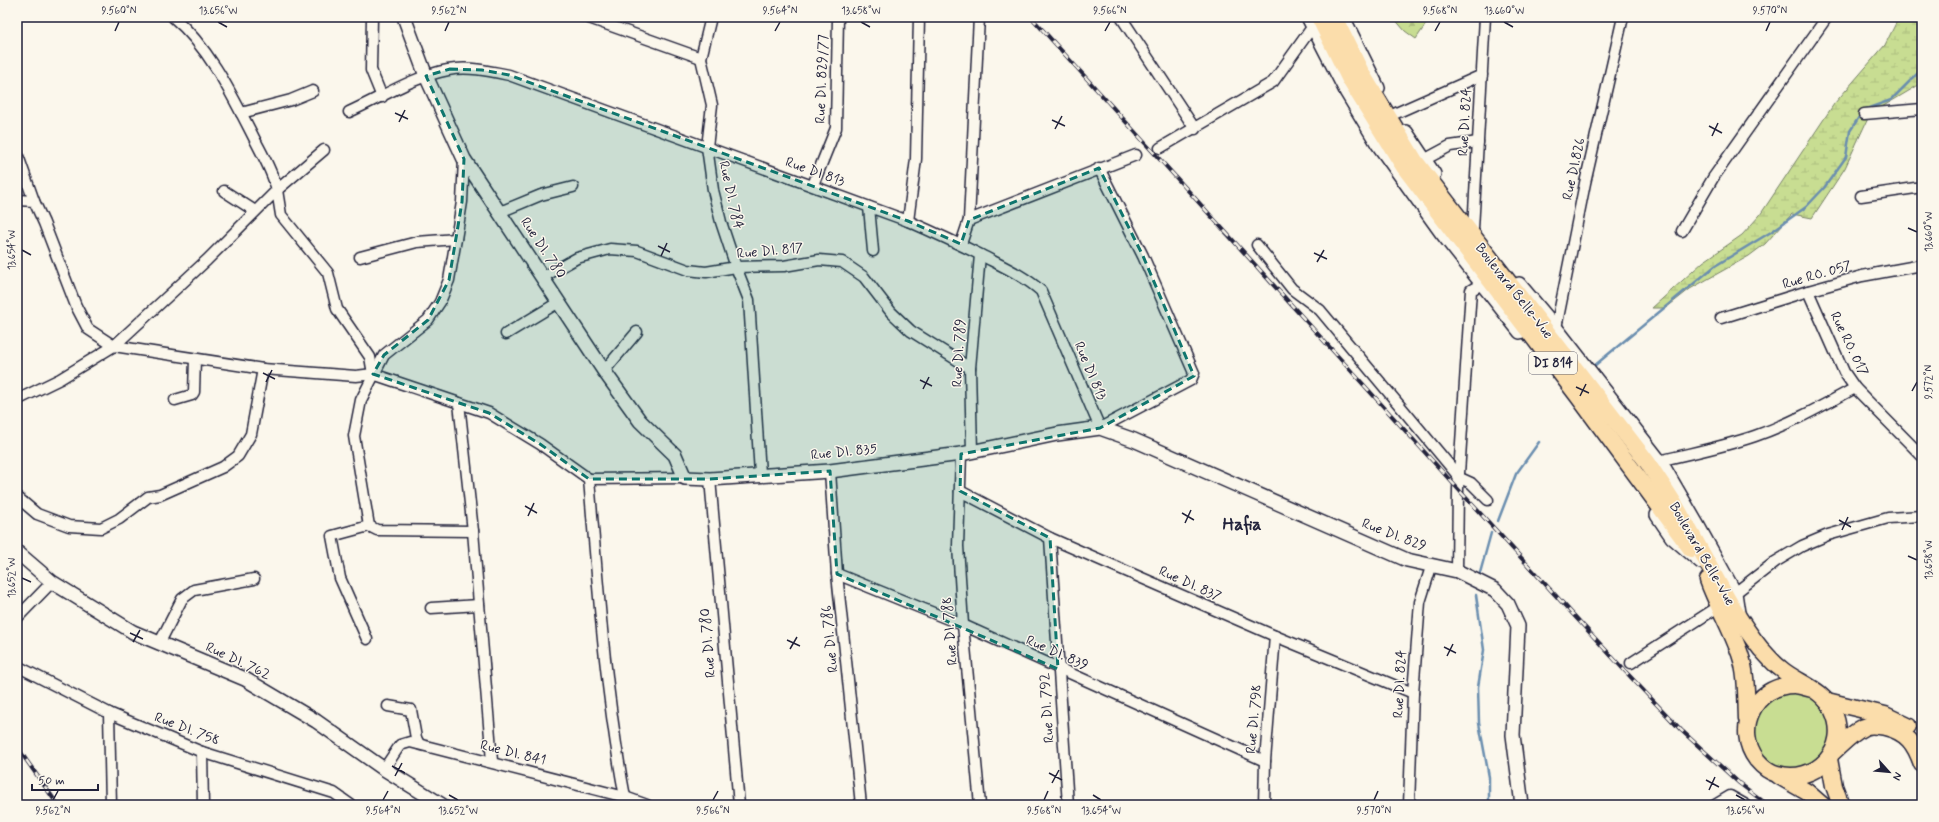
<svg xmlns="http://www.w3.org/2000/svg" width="1939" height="822" viewBox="0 0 1939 822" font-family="Mynerve,sans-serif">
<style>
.grass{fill:#c8dd92;stroke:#758066}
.forest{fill:url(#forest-firs);stroke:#758066}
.wetland{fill:url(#wetland-marsh);stroke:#758066}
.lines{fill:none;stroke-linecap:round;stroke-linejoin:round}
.stream{stroke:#6b8eaf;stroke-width:2.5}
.minor-casing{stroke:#22223b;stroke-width:13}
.tertiary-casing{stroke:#22223b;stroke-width:16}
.primary-casing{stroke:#22223b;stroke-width:19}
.minor{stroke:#fbf7ec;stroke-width:10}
.tertiary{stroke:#fbf7ec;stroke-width:13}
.primary{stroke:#fbddab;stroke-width:16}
.rail-casing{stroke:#22223b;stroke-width:4}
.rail{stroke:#fbf7ec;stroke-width:2.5;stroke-dasharray:8;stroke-linecap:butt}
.marked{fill:#0f766e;fill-opacity:0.2;stroke:#0f766e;stroke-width:3;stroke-dasharray:8 5;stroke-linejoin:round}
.ticks{fill:none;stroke:#22223b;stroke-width:1.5}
.labels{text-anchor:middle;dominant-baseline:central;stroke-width:3;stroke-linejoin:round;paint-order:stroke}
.shield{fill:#fbf7ec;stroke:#636270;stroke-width:1}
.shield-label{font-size:13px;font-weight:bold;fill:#22223b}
.street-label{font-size:14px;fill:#22223b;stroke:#fbf7ec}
.district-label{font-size:18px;font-weight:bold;fill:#22223b;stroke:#fbf7ec}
.neatline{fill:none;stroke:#22223b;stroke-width:1.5}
.ticks-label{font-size:10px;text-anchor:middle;fill:#22223b}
</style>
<defs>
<pattern id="forest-firs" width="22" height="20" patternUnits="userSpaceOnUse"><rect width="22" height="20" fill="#c8dd92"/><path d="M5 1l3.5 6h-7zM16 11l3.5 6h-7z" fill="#acbd7f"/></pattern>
<pattern id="wetland-marsh" width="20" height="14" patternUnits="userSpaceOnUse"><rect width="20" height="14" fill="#c8dd92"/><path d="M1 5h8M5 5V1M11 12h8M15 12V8" fill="none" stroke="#acbd7f"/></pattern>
</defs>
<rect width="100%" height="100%" fill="#fbf7ec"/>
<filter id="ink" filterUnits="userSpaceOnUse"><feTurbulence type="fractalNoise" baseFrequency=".025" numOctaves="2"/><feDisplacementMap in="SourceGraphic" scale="8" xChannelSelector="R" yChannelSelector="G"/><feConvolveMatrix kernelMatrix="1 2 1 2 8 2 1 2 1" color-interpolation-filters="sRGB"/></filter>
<g filter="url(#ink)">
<polygon class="grass" points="1804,690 1832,715 1830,751 1794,774 1761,761 1750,727 1768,696"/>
<polygon class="forest" points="1393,17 1426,17 1428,21 1416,39 1405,31"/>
<polygon class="wetland" points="1899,17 1922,17 1922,83 1870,114 1845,168 1812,218 1792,214 1765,244 1749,256 1690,289 1666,308 1652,308 1703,262 1742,235 1760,215 1834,104 1885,45"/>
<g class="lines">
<g class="stream">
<polyline points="1866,109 1891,100 1922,69"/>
<polyline points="1594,366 1715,266 1771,232 1806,207 1824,188 1846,157 1850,131 1861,114"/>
<polyline points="1498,521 1516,474 1539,442"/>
<polyline points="1480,573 1491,533"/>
<polyline points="1476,595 1484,650 1478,687 1479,723 1489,777 1489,805"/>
</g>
<defs>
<g id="minor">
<path d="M 173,17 C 209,47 232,95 253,136 C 262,154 272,170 277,190 L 324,150"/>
<polyline points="372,17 371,70 382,97"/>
<polyline points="586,17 701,58"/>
<polyline points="711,17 701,58 712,105 707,147 713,190 721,222 736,267 749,300 760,474"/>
<polyline points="1121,17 1195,129"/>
<path d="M 349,112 C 380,98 415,76 448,70 C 468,66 490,71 509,75 L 908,221 C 933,232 957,243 981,255 C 1002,266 1023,275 1041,291 L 1100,428 L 1191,380 L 1194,373 L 1143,256 L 1099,168"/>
<polyline points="241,113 291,100 313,91"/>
<polyline points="1394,114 1482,75"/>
<polyline points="1864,114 1922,109"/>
<polyline points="1160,148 1273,82 1313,26"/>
<polyline points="17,153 34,201"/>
<polyline points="464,159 462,202 456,239 449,280 440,302 428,320 384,355 361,400 354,436 369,526 377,530 473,531"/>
<polyline points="1424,160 1450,146 1478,142"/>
<polyline points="813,185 836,128 838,17"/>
<polyline points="224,191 255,211"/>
<polyline points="1861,196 1922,187"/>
<path d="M 17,200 L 34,201 L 44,223 L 76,306 L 88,329 L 114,346 L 263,369 L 356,376 L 373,374 L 489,413 L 540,444 L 589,479 C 598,586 605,692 625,797"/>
<polyline points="869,207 873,251"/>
<polyline points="500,212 541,195 573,187"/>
<polyline points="969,220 1136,155"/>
<polyline points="908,221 916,159 919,17"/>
<polyline points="1473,229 1485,17"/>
<polyline points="1682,231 1713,178 1827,17"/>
<polyline points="961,244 969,220 979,17"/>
<polyline points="1257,245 1292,289 1320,310 1460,478 1471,483 1488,500"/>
<polyline points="360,257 417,242 456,239"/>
<polyline points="543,277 577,258 610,249 637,251 688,270 706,272 736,267 784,266 819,260 842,262 864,277 891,312 911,331 970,368"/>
<polyline points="1808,291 1844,372 1855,388 1922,456"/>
<polyline points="1721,318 1808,291 1862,276 1922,265"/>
<polyline points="1556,328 1585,183 1623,17"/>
<polyline points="506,334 559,302"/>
<polyline points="604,371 637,332"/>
<polyline points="17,400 60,379 114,346 207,260 277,190 281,215 328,273 337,309 370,357 373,374"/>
<polyline points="175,400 192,395 194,392 195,359"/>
<polyline points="459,403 473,531 492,761"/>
<polyline points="972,452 970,368 980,255"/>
<polyline points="961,454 958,546 963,625 980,805"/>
<path d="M 1659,461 C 1691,453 1723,447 1755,436 C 1790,424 1822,406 1855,388"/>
<polyline points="830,471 837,574 861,805"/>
<polyline points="589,479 685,478"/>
<polyline points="710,479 739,805"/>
<polyline points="960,491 1050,538 1275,636 1413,693"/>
<polyline points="17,497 37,514 69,526 101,528 119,519 148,497 160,495 223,467 238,456 251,434 263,369"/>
<polyline points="1050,538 1068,805"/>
<polyline points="1457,571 1458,489 1471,290 1482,284"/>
<polyline points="837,574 963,625 1265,761"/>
<polyline points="1735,593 1775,562 1802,546 1828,535 1888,518 1922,516"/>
<polyline points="431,608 479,605"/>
<polyline points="17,618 52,582"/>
<polyline points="367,639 340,578 332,536 369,526"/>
<polyline points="159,644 182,599 194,590 254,579"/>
<polyline points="1631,663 1718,607"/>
<polyline points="17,666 109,713 202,752 334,793 351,805"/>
<polyline points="388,706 411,710 416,738 419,744"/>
<polyline points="109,713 111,805"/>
<polyline points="202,752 203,805"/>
<polyline points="384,769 400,745 410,742 625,797 647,805"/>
<polyline points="1264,805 1265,761 1275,636"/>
<polyline points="1409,805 1413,693 1420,602 1431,567"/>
<polyline points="1715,805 1730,796 1746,805"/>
</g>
<g id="tertiary">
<polyline points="404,17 426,76 464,159 604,371 640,421 675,455 685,478 710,479 830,471 961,454 1057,434 1100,428 1134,440 1407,560 1457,571 1495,590 1508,604 1518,626 1513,735 1522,805"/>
<polyline points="1308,17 1347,93 1377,143 1441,232 1520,332"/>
<polyline points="1343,17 1378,88"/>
<polyline points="1406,132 1434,174"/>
<polyline points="1519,284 1556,328 1662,464 1698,526 1735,593 1738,613"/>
<polyline points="1657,515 1672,537 1701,562"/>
<polyline points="17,552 52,582 133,632 245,679 316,721 384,769 442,805"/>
</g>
<g id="primary">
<polyline points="1319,17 1350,80 1404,167 1578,396 1691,549"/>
<path d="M 1334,17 L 1362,74 L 1415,161 L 1648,463 C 1659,481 1672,498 1682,517 C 1708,561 1729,609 1761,649 C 1767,655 1773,663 1780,668 C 1797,683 1824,689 1833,711 C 1851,749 1815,785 1777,774 C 1769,772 1762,766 1757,760 C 1733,729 1755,685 1794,685 C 1800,685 1806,688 1812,689"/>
<path d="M 1708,580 C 1717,605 1731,628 1740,654 C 1747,674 1746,697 1747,719"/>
<polyline points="1827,701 1885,715 1908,726"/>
<path d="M 1833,752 C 1842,744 1852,733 1864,727 C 1871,724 1878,726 1885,727 C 1907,732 1915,744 1922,764"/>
<polyline points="1829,759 1834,786 1841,805"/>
<polyline points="1779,776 1807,792 1822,805"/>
</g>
</defs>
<use href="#minor" class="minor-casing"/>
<use href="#tertiary" class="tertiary-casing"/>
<use href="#primary" class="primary-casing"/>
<use href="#minor" class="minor"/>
<use href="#tertiary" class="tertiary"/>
<use href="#primary" class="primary"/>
<defs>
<g id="rail">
<polyline points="1031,17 1458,489 1625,671 1681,730 1739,783 1768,805"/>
<polyline points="17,747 58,805"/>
</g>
</defs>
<use href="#rail" class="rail-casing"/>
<use href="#rail" class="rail"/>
</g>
</g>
<path class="marked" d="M 450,69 L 482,70 L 509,75 L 908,221 L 961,244 L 969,220 L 1099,168 L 1143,256 L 1194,376 L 1100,428 L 961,454 L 960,491 L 1050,538 L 1058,669 L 837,574 L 830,471 L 710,479 L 589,479 L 540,444 L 489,413 L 373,374 L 384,355 L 428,320 L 449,280 L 462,202 L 464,159 L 426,76 Z"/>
<path class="ticks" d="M 218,22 L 227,27M 861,22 L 870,27M 1504,22 L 1513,27M 115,31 L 119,22M 445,31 L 449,22M 775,31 L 780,22M 1105,31 L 1110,22M 1435,31 L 1440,22M 1766,31 L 1770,22M 395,113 L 408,119M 1052,120 L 1065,126M 399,122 L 405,110M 1709,126 L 1722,133M 1055,129 L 1062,116M 1712,136 L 1718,123M 1908,228 L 1917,232M 658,246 L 670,252M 22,250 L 31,255M 1314,253 L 1327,259M 661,256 L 667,243M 1317,262 L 1324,250M 263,373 L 275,379M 920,380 L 932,386M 266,382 L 272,370M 1576,387 L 1589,393M 923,389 L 929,377M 1912,391 L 1917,382M 1580,396 L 1586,384M 525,506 L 537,513M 1182,513 L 1194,520M 528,516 L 534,503M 1839,520 L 1851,527M 1185,523 L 1191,510M 1842,530 L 1848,517M 1908,556 L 1917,560M 22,578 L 31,582M 130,633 L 143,639M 787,640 L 800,646M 133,642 L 140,630M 1444,647 L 1456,653M 790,649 L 797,637M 1447,656 L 1453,644M 392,766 L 405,773M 1049,773 L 1062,780M 395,776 L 402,763M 1706,780 L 1719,787M 1052,783 L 1059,770M 1709,790 L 1715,777M 449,795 L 458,800M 1093,795 L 1101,800M 1736,795 L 1745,800M 53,800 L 58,791M 383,800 L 388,791M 713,800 L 718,791M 1044,800 L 1048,791M 1374,800 L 1378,791"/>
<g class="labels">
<rect class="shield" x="1529" y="352" width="48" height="22" rx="3"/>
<g class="shield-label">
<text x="1553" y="363">DI 814</text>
</g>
<g class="street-label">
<text transform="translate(822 79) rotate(-88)">Rue DI. 829/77</text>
<text transform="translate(1465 122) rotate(-87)">Rue DI. 824</text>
<text transform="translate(1574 169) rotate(-78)">Rue DI.826</text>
<text transform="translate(815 172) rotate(20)">Rue DI 813</text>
<text transform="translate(731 195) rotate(77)">Rue DI. 784</text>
<text transform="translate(543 248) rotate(56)">Rue DI. 780</text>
<text transform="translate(770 251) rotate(-5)">Rue DI. 817</text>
<text transform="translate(1817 275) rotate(-16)">Rue RO. 057</text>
<text transform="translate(1514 291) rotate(52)">Boulevard Belle-Vue</text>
<text transform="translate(1849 344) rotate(64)">Rue RO. 017</text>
<text transform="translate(959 353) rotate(-87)">Rue DI. 789</text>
<text transform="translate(1090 371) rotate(67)">Rue DI 813</text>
<text transform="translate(844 452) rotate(-6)">Rue DI. 835</text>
<text transform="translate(1394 535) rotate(21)">Rue DI. 829</text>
<text transform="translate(1702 554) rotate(60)">Boulevard Belle-Vue</text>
<text transform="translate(1190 584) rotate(24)">Rue DI. 837</text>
<text transform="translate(950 631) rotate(-95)">Rue DI. 788</text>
<text transform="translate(830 639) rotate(-96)">Rue DI. 786</text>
<text transform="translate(708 643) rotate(-95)">Rue DI. 780</text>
<text transform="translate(1057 653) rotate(24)">Rue DI. 839</text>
<text transform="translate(238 661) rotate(25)">Rue DI. 762</text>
<text transform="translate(1400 684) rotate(-87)">Rue DI. 824</text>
<text transform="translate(1047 708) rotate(-94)">Rue DI. 792</text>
<text transform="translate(1254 719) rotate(-85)">Rue DI. 798</text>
<text transform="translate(187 729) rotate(21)">Rue DI. 758</text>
<text transform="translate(513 753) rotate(14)">Rue DI. 841</text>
</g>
<g class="district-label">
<text x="1242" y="525">Hafia</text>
</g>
</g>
<rect width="1939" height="822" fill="none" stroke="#fbf7ec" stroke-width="44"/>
<g transform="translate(1889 772) rotate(117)" stroke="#fbf7ec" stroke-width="3" paint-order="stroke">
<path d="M0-3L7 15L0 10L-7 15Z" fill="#22223b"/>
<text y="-6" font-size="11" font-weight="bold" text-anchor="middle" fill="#22223b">N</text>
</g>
<path d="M32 784v6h66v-6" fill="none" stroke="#22223b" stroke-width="2"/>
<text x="38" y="784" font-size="12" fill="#22223b" stroke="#fbf7ec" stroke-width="3" paint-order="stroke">50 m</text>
<rect x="22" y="22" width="1895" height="778" class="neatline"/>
<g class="ticks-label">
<text x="119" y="14">9.560°N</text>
<text x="218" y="14">13.656°W</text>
<text x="449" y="14">9.562°N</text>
<text x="780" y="14">9.564°N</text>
<text x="861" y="14">13.658°W</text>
<text x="1110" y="14">9.566°N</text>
<text x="1440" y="14">9.568°N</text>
<text x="1504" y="14">13.660°W</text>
<text x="1770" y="14">9.570°N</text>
<text transform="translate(1928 232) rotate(-90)" y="4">13.660°W</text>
<text transform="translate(11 250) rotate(-90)" y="4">13.654°W</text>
<text transform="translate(1928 382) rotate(-90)" y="4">9.572°N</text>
<text transform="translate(1928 560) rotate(-90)" y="4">13.658°W</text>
<text transform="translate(11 578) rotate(-90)" y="4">13.652°W</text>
<text x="53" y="814">9.562°N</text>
<text x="383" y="814">9.564°N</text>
<text x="458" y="814">13.652°W</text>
<text x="713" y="814">9.566°N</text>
<text x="1044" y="814">9.568°N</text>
<text x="1101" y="814">13.654°W</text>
<text x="1374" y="814">9.570°N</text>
<text x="1745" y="814">13.656°W</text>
</g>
</svg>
